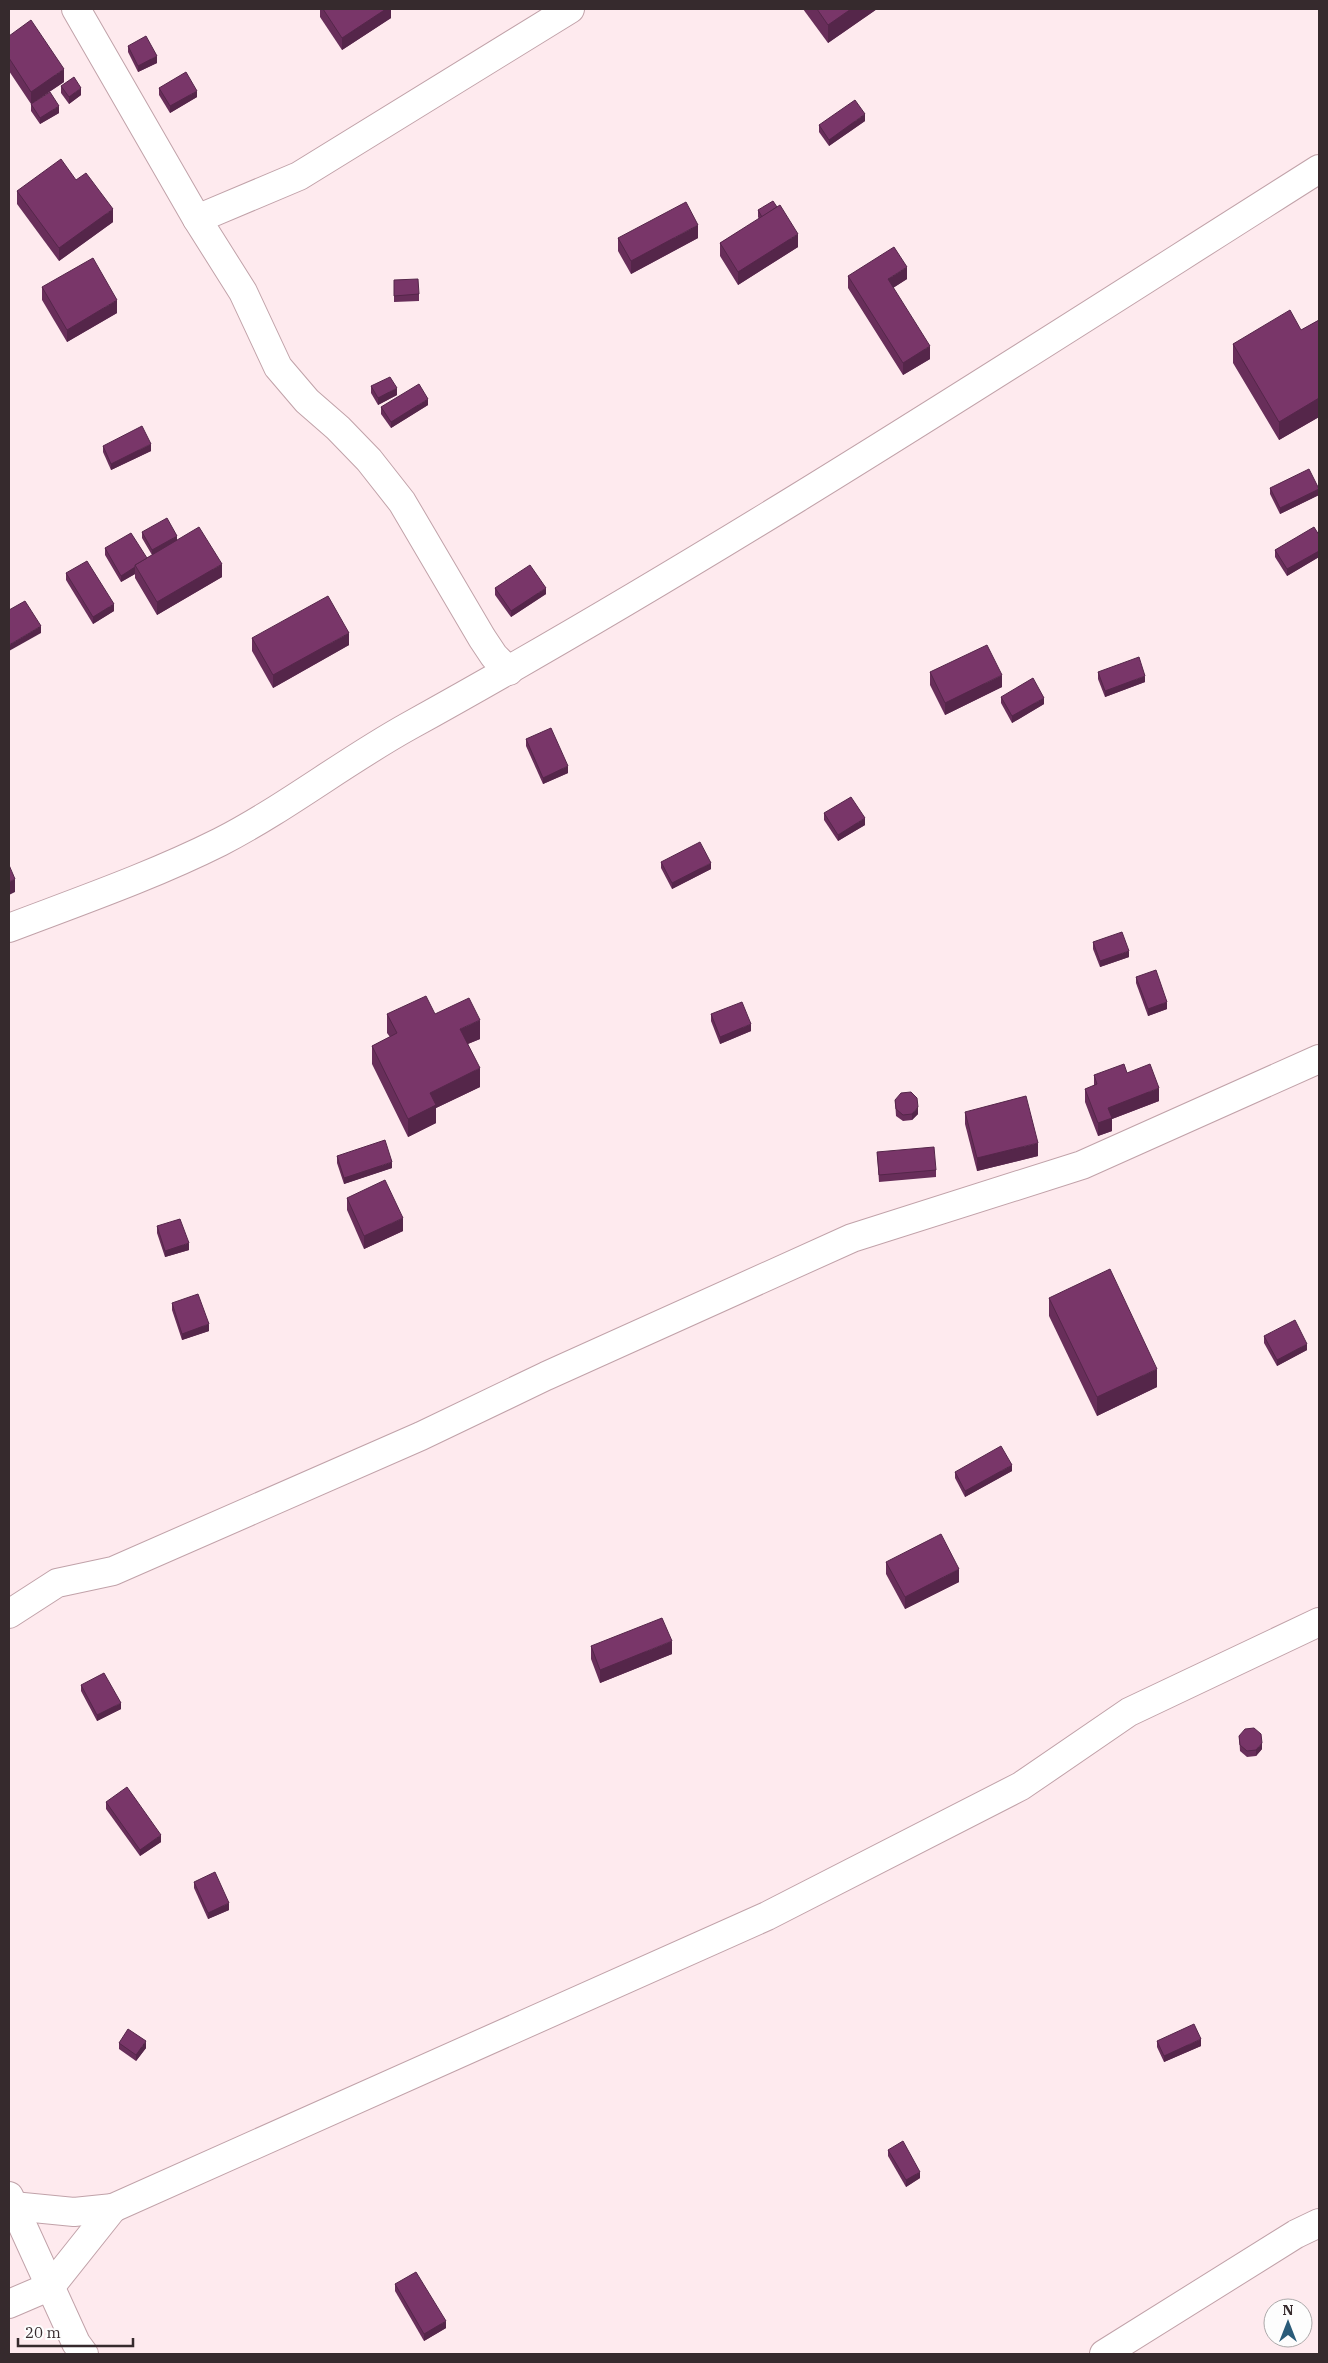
<svg xmlns="http://www.w3.org/2000/svg" width="1328" height="2363" viewBox="0 0 1328 2363" font-family="'IBM Plex Serif',serif">
<style>
.lines{fill:none;stroke-linecap:round;stroke-linejoin:round}
.minor-casing{stroke:#c1a2a9;stroke-width:30}
.minor{stroke:#fff;stroke-width:28}
.wall{fill:#682e5a}
.shaded-wall{fill:#55264a}
.building{fill:#793669;stroke:#55264a}
</style>
<rect width="100%" height="100%" fill="#feeaee"/>
<g class="lines">
<defs>
<g id="minor">
<polyline points="76,9 197,219 243,292 278,367 307,401 338,428 369,460 402,502 482,638 494,656 509,671"/>
<polyline points="197,219 299,176 570,9"/>
<path d="M 9,928 C 80,901 152,876 220,842 C 286,808 344,762 409,726 C 720,554 1019,359 1319,169"/>
<polyline points="9,1614 57,1583 113,1571 421,1436 546,1376 852,1238 1082,1165 1319,1059"/>
<polyline points="9,2196 76,2343 84,2354"/>
<polyline points="13,2206 74,2212 113,2208 767,1916 1021,1786 1129,1712 1319,1622"/>
<polyline points="9,2304 51,2286 113,2208"/>
<polyline points="1104,2354 1296,2234 1319,2223"/>
</g>
</defs>
<use href="#minor" class="minor-casing"/>
<use href="#minor" class="minor"/>
</g>
<g class="wall">
<polygon points="320,9 391,9 391,18 342,50 320,17"/>
<polygon points="803,9 877,9 828,43"/>
<polygon points="9,36 64,82 33,103 59,113 40,124 31,111 31,104 9,71"/>
<polygon points="128,46 157,63 138,72 128,52"/>
<polygon points="61,86 81,95 69,104 61,93"/>
<polygon points="159,88 197,97 170,113 159,95"/>
<polygon points="865,121 829,146 819,132 819,125"/>
<polygon points="76,180 113,222 59,261 17,204 17,191"/>
<polygon points="758,210 798,247 738,285 720,256 720,243 759,219 758,217"/>
<polygon points="618,238 698,238 631,274 618,251"/>
<polygon points="848,276 907,279 893,288 930,359 903,375 848,288"/>
<polygon points="394,280 419,294 419,301 394,302"/>
<polygon points="42,287 117,313 67,342 42,300"/>
<polygon points="1319,320 1319,417 1279,440 1233,363 1233,344 1301,330"/>
<polygon points="371,386 397,395 378,405 371,393"/>
<polygon points="428,405 391,428 381,414 381,407"/>
<polygon points="103,446 151,451 111,470 103,452"/>
<polygon points="1270,488 1319,488 1319,495 1280,514 1270,494"/>
<polygon points="142,532 177,540 222,577 157,615 135,578 135,574 121,582 105,555 105,548 147,558 152,555 142,538"/>
<polygon points="1319,535 1319,557 1287,576 1275,557 1275,550"/>
<polygon points="66,573 114,611 93,624 66,580"/>
<polygon points="495,588 546,594 511,617 495,595"/>
<polygon points="252,638 349,645 273,688 252,651"/>
<polygon points="930,672 1002,687 945,715 930,685"/>
<polygon points="1098,672 1145,682 1105,697 1098,679"/>
<polygon points="1001,697 1044,704 1012,723 1001,703"/>
<polygon points="526,739 568,773 543,784 526,746"/>
<polygon points="824,813 865,825 838,841 824,820"/>
<polygon points="661,862 711,869 672,889 661,868"/>
<polygon points="1093,942 1129,957 1100,967 1093,949"/>
<polygon points="1136,977 1167,1009 1148,1016 1136,983"/>
<polygon points="387,1014 435,1014 480,1039 468,1044 480,1087 436,1108 436,1123 408,1137 372,1064 372,1046 390,1037 387,1033"/>
<polygon points="711,1014 751,1031 720,1044 711,1021"/>
<polygon points="1127,1073 1159,1101 1112,1119 1112,1131 1098,1136 1085,1102 1085,1089 1094,1086 1094,1075"/>
<polygon points="895,1100 918,1114 912,1120 903,1121 896,1116"/>
<polygon points="965,1112 1038,1156 977,1171 965,1124"/>
<polygon points="877,1152 936,1170 936,1177 879,1182"/>
<polygon points="337,1156 392,1168 344,1184 337,1163"/>
<polygon points="347,1198 403,1231 364,1249 347,1210"/>
<polygon points="157,1226 189,1250 165,1257 157,1233"/>
<polygon points="1049,1298 1157,1387 1097,1416 1049,1316"/>
<polygon points="172,1303 209,1331 182,1340 172,1310"/>
<polygon points="1264,1336 1307,1350 1277,1366 1264,1343"/>
<polygon points="1012,1471 965,1497 955,1478 955,1472"/>
<polygon points="886,1562 959,1582 905,1609 886,1574"/>
<polygon points="591,1646 672,1654 600,1683 591,1659"/>
<polygon points="81,1685 121,1709 97,1721 81,1691"/>
<polygon points="1239,1736 1262,1749 1256,1756 1247,1757 1240,1751"/>
<polygon points="106,1802 161,1842 140,1856 106,1809"/>
<polygon points="194,1882 229,1910 208,1919 194,1888"/>
<polygon points="1157,2041 1201,2046 1164,2062 1157,2047"/>
<polygon points="119,2043 146,2048 136,2061 119,2049"/>
<polygon points="888,2150 920,2178 906,2187 888,2156"/>
<polygon points="395,2284 446,2328 424,2341 395,2291"/>
</g>
<g class="shaded-wall">
<polygon points="386,9 391,9 391,18 342,50 342,38"/>
<polygon points="851,9 877,9 828,43 828,25"/>
<polygon points="157,56 157,63 138,72 138,66"/>
<polygon points="64,69 64,82 31,104 31,92"/>
<polygon points="81,88 81,95 69,104 69,97"/>
<polygon points="197,91 197,97 170,113 170,106"/>
<polygon points="10,93 10,100 9,101 9,95"/>
<polygon points="59,106 59,113 40,124 40,118"/>
<polygon points="865,114 865,121 829,146 829,140"/>
<polygon points="113,209 113,222 59,261 59,248"/>
<polygon points="698,225 698,238 631,274 631,261"/>
<polygon points="798,234 798,247 738,285 738,272"/>
<polygon points="907,267 907,279 888,291 888,279"/>
<polygon points="117,300 117,313 67,342 67,330"/>
<polygon points="930,346 930,359 903,375 903,363"/>
<polygon points="397,388 397,395 378,405 378,398"/>
<polygon points="1319,398 1319,417 1279,440 1279,422"/>
<polygon points="428,399 428,405 391,428 391,422"/>
<polygon points="151,444 151,451 111,470 111,464"/>
<polygon points="1319,489 1319,495 1280,514 1280,508"/>
<polygon points="177,536 177,542 152,556 152,550"/>
<polygon points="1319,551 1319,557 1287,576 1287,569"/>
<polygon points="222,564 222,577 157,615 157,602"/>
<polygon points="135,567 135,574 121,582 121,576"/>
<polygon points="546,588 546,594 511,617 511,611"/>
<polygon points="114,604 114,611 93,624 93,617"/>
<polygon points="41,626 41,633 9,651 9,645"/>
<polygon points="349,633 349,645 273,688 273,675"/>
<polygon points="1002,675 1002,687 945,715 945,703"/>
<polygon points="1145,676 1145,682 1105,697 1105,691"/>
<polygon points="1044,698 1044,704 1012,723 1012,716"/>
<polygon points="568,766 568,773 543,784 543,778"/>
<polygon points="865,818 865,825 838,841 838,835"/>
<polygon points="711,863 711,869 672,889 672,883"/>
<polygon points="15,879 15,892 9,895 9,882"/>
<polygon points="1129,951 1129,957 1100,967 1100,961"/>
<polygon points="1167,1002 1167,1009 1148,1016 1148,1009"/>
<polygon points="480,1020 480,1039 460,1047 460,1029"/>
<polygon points="751,1024 751,1031 720,1044 720,1037"/>
<polygon points="480,1068 480,1087 436,1108 436,1123 408,1137 408,1119 430,1093"/>
<polygon points="1159,1088 1159,1101 1112,1119 1112,1131 1098,1136 1098,1123 1108,1108"/>
<polygon points="918,1107 918,1114 912,1120 912,1114"/>
<polygon points="1038,1143 1038,1156 977,1171 977,1158"/>
<polygon points="392,1162 392,1168 344,1184 344,1178"/>
<polygon points="403,1218 403,1231 364,1249 364,1236"/>
<polygon points="189,1243 189,1250 165,1257 165,1251"/>
<polygon points="209,1324 209,1331 182,1340 182,1334"/>
<polygon points="1307,1344 1307,1350 1277,1366 1277,1360"/>
<polygon points="1157,1369 1157,1387 1097,1416 1097,1397"/>
<polygon points="1012,1465 1012,1471 965,1497 965,1491"/>
<polygon points="959,1569 959,1582 905,1609 905,1597"/>
<polygon points="672,1641 672,1654 600,1683 600,1670"/>
<polygon points="121,1703 121,1709 97,1721 97,1715"/>
<polygon points="1262,1743 1262,1749 1256,1756 1256,1750"/>
<polygon points="161,1835 161,1842 140,1856 140,1850"/>
<polygon points="229,1903 229,1910 208,1919 208,1913"/>
<polygon points="1201,2039 1201,2046 1164,2062 1164,2056"/>
<polygon points="146,2041 146,2048 136,2061 136,2055"/>
<polygon points="920,2172 920,2178 906,2187 906,2180"/>
<polygon points="446,2321 446,2328 424,2341 424,2334"/>
</g>
<g class="building">
<polygon points="323,9 386,9 342,38"/>
<polygon points="817,9 851,9 828,25"/>
<polygon points="31,20 64,69 31,92 9,58 9,36"/>
<polygon points="146,36 157,56 138,66 128,46"/>
<polygon points="186,72 197,91 170,106 159,88"/>
<polygon points="74,77 81,88 69,97 61,86"/>
<polygon points="50,92 59,106 40,118 31,104"/>
<polygon points="855,100 865,114 829,140 819,125"/>
<polygon points="61,159 76,180 86,173 113,209 59,248 17,191"/>
<polygon points="773,201 777,207 762,217 758,210"/>
<polygon points="686,202 698,225 631,261 618,238"/>
<polygon points="780,205 798,234 738,272 720,243"/>
<polygon points="894,247 907,267 888,279 930,346 903,363 848,276"/>
<polygon points="93,258 117,300 67,330 42,287"/>
<polygon points="418,279 419,294 394,296 394,280"/>
<polygon points="1290,310 1301,330 1319,320 1319,398 1279,422 1233,344"/>
<polygon points="390,377 397,388 378,398 371,386"/>
<polygon points="419,384 428,399 391,422 381,407"/>
<polygon points="142,426 151,444 111,464 103,446"/>
<polygon points="1309,469 1319,489 1280,508 1270,488"/>
<polygon points="167,518 177,536 152,550 142,532"/>
<polygon points="199,527 222,564 157,602 135,565"/>
<polygon points="1314,527 1319,535 1319,551 1287,569 1275,550"/>
<polygon points="131,533 147,558 135,565 135,567 121,576 105,548"/>
<polygon points="87,561 114,604 93,617 66,573"/>
<polygon points="530,565 546,588 511,611 495,588"/>
<polygon points="328,596 349,633 273,675 252,638"/>
<polygon points="25,601 41,626 9,645 9,610"/>
<polygon points="987,645 1002,675 945,703 930,672"/>
<polygon points="1139,657 1145,676 1105,691 1098,672"/>
<polygon points="1033,678 1044,698 1012,716 1001,697"/>
<polygon points="551,728 568,766 543,778 526,739"/>
<polygon points="851,797 865,818 838,835 824,813"/>
<polygon points="700,842 711,863 672,883 661,862"/>
<polygon points="9,865 15,879 9,882"/>
<polygon points="1122,932 1129,951 1100,961 1093,942"/>
<polygon points="1156,970 1167,1002 1148,1009 1136,977"/>
<polygon points="426,996 435,1014 469,998 480,1020 460,1029 480,1068 430,1093 436,1105 408,1119 372,1046 397,1033 387,1014"/>
<polygon points="742,1002 751,1024 720,1037 711,1014"/>
<polygon points="1124,1064 1127,1073 1150,1064 1159,1088 1108,1108 1112,1118 1098,1123 1085,1089 1097,1084 1094,1075"/>
<polygon points="911,1092 917,1098 918,1107 912,1114 903,1115 896,1109 895,1100 901,1093"/>
<polygon points="1026,1096 1038,1143 977,1158 965,1112"/>
<polygon points="385,1140 392,1162 344,1178 337,1156"/>
<polygon points="934,1147 936,1170 879,1175 877,1152"/>
<polygon points="385,1180 403,1218 364,1236 347,1198"/>
<polygon points="180,1219 189,1243 165,1251 157,1226"/>
<polygon points="1110,1269 1157,1369 1097,1397 1049,1298"/>
<polygon points="198,1294 209,1324 182,1334 172,1303"/>
<polygon points="1295,1320 1307,1344 1277,1360 1264,1336"/>
<polygon points="1001,1446 1012,1465 965,1491 955,1472"/>
<polygon points="941,1534 959,1569 905,1597 886,1562"/>
<polygon points="662,1618 672,1641 600,1670 591,1646"/>
<polygon points="104,1673 121,1703 97,1715 81,1685"/>
<polygon points="1254,1728 1261,1734 1262,1743 1256,1750 1247,1751 1240,1745 1239,1736 1245,1729"/>
<polygon points="127,1787 161,1835 140,1850 106,1802"/>
<polygon points="215,1872 229,1903 208,1913 194,1882"/>
<polygon points="1194,2024 1201,2039 1164,2056 1157,2041"/>
<polygon points="128,2029 146,2041 136,2055 119,2043"/>
<polygon points="903,2141 920,2172 906,2180 888,2150"/>
<polygon points="416,2272 446,2321 424,2334 395,2284"/>
</g>
<rect width="1328" height="2363" fill="none" stroke="#362a2d" stroke-width="20"/>
<g transform="translate(1288 2323)"><circle r="24" fill="#fdfdfd" stroke="#ada9aa"/>
<path d="M0-4L9 19L0 12L-9 19Z" fill="#2a5b79"/>
<text y="-8" font-size="14" font-weight="bold" text-anchor="middle" fill="#362a2d">N</text>
</g>
<path d="M18 2338v8h115v-8" fill="none" stroke="#362a2d" stroke-width="2.5"/>
<text x="25" y="2338" font-size="15" fill="#362a2d" stroke="#fdfdfd" stroke-width="4" paint-order="stroke">20 m</text>
</svg>
